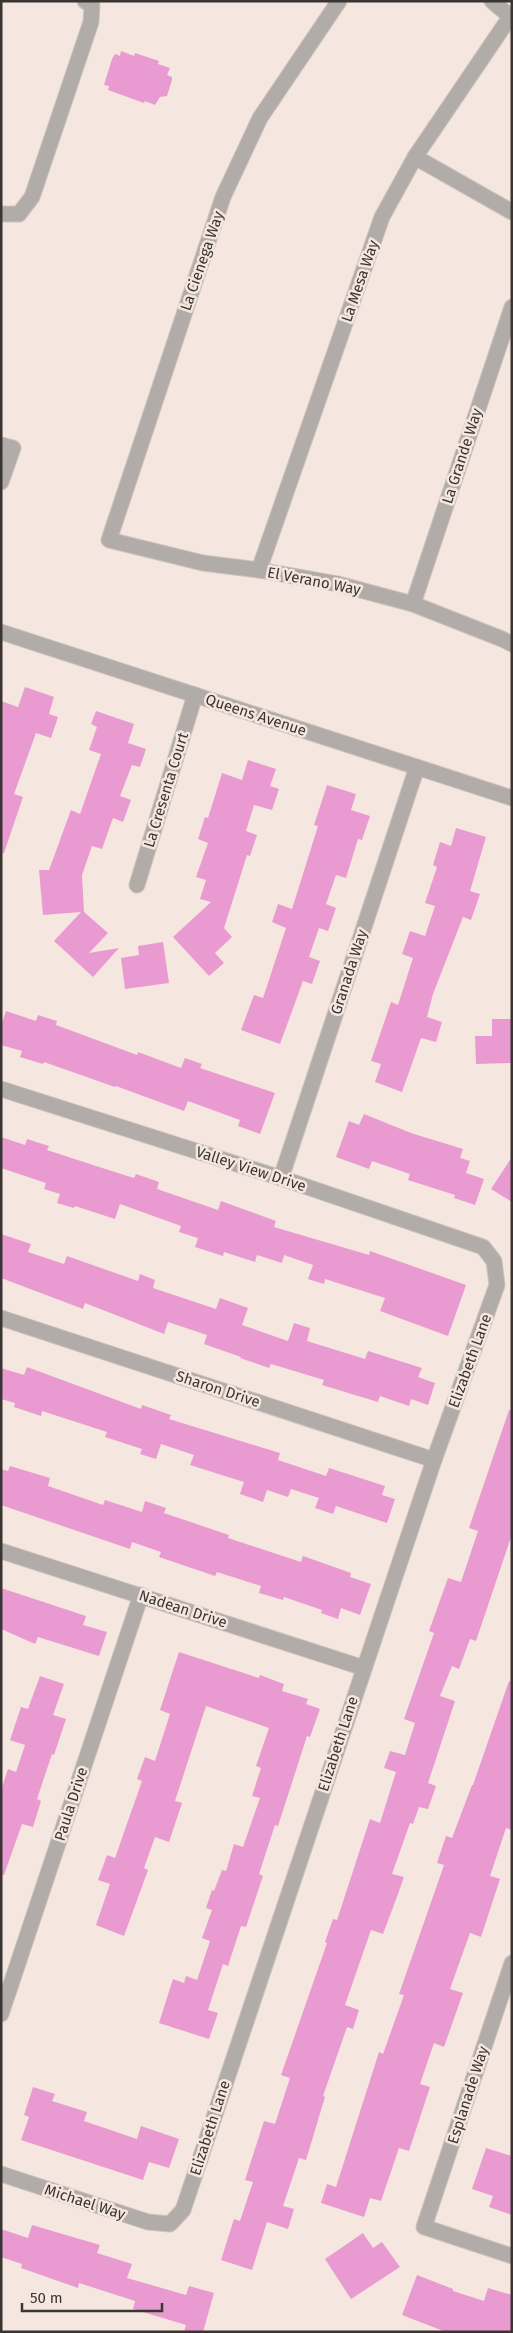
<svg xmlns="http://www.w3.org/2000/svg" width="513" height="2333" viewBox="0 0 513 2333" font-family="'Fira Sans',sans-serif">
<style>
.building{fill:#e99bd1}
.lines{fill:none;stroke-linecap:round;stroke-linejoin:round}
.minor-casing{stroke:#d0c3bc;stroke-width:17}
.minor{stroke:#b2aca9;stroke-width:15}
.labels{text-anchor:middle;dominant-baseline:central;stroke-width:5;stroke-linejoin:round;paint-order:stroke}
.street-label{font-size:15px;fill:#3a3532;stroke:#f5e6df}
</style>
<rect width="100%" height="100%" fill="#f5e6df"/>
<g class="building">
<polygon points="121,51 134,56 135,53 159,61 158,64 170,68 167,75 172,77 172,80 167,96 160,97 155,105 145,101 144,103 108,90 109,86 104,85 112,59 115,54 120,56"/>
<polygon points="25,687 54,697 49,714 58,717 51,738 36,733 14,794 23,797 4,853 1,853 1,701 18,707"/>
<polygon points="96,711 134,724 128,743 146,749 140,767 132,765 120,796 131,800 123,822 113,818 102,849 92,846 82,875 84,912 108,933 89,953 119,948 93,977 54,941 81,912 43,915 39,870 49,870 71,810 80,814 101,754 89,750 97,727 91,724"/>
<polygon points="248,760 276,769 270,786 279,789 272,810 254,805 246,831 257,835 250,856 247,855 224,928 232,937 215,953 224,963 209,976 173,937 211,902 200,899 206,880 196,877 208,843 198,839 205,817 208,818 222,773 242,780"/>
<polygon points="327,785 356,794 351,810 370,816 362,840 358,839 346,878 336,875 326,904 336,908 328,931 319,928 309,957 320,961 312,984 303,981 280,1044 241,1030 254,995 263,998 286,928 272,922 278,904 292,909 318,826 314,825"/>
<polygon points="456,828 486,837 470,891 480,894 471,920 463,917 433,994 427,1017 442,1022 436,1042 421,1038 402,1092 375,1082 381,1064 371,1061 391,1002 398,1005 413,958 402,954 410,931 425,936 435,906 425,903 437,867 433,865 440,842 451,846"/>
<polygon points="163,942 169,983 125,989 121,958 139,955 138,946"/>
<polygon points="6,1011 36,1021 38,1015 57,1021 56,1025 137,1055 138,1052 181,1068 185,1058 202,1064 200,1068 275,1093 260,1134 238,1126 240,1120 188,1101 184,1111 116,1086 115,1087 44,1062 43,1064 20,1057 22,1051 1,1045 1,1026"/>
<polygon points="492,1019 512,1019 512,1063 476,1064 475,1036 492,1036"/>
<polygon points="364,1114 411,1133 463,1149 460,1158 470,1161 466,1173 484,1179 475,1205 454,1198 455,1195 408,1180 410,1174 372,1161 369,1169 336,1157 349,1121 359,1125"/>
<polygon points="1,1137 25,1145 27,1139 49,1146 47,1150 96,1166 134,1178 136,1174 159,1182 157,1189 218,1210 221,1201 276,1221 274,1227 369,1255 370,1251 466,1285 448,1336 380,1311 385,1298 325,1279 324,1284 308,1279 313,1265 284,1255 282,1263 257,1255 255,1262 224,1252 223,1256 195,1247 198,1238 179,1232 181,1226 120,1204 115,1219 75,1206 74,1208 57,1203 60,1194 44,1189 46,1183 1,1168"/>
<polygon points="512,1157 512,1202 491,1189"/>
<polygon points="1,1234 31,1244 28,1252 64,1264 67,1256 138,1281 140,1274 155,1280 153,1288 216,1309 220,1298 248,1308 242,1325 288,1341 294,1323 310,1328 307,1341 365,1359 368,1351 422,1368 418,1377 435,1383 428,1405 411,1399 409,1406 380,1396 378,1402 322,1385 324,1380 271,1364 269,1368 240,1358 241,1357 204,1344 207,1335 168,1322 164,1334 85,1303 83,1309 1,1278"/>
<polygon points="27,1367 141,1409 142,1405 171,1415 169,1419 280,1453 278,1460 326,1476 329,1468 385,1486 382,1495 395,1499 387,1523 336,1506 333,1514 315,1508 319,1498 291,1489 288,1497 267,1490 263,1502 240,1494 244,1482 190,1465 194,1455 161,1444 156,1459 140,1454 142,1449 105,1437 107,1432 42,1411 41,1416 14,1407 15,1403 1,1399 1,1368 24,1375"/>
<polygon points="509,1410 512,1410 512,1534 508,1546 476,1641 470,1639 459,1669 452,1666 440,1696 455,1701 428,1783 436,1786 428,1809 419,1807 413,1824 410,1823 392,1874 404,1877 398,1894 383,1934 371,1930 345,2005 359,2010 353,2029 347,2027 323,2096 325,2097 306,2160 299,2158 283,2206 294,2209 288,2229 267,2222 252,2270 221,2260 234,2219 240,2221 253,2182 245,2180 264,2121 275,2124 290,2078 281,2075 327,1943 325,1942 333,1919 337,1920 370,1819 380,1823 396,1772 384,1768 390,1751 405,1755 415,1723 404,1719 434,1633 429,1631 448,1578 461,1582 478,1531 469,1528"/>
<polygon points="10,1466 50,1478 48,1486 103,1505 105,1500 142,1512 145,1501 166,1508 164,1513 229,1535 228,1538 301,1562 303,1556 351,1573 350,1577 371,1584 360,1615 341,1608 338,1619 321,1613 322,1610 284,1597 283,1600 259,1593 261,1586 217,1572 215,1576 159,1557 161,1552 132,1542 130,1549 1,1505 1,1469 8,1471"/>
<polygon points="1,1588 86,1616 83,1625 107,1632 99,1656 38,1637 35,1644 1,1629"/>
<polygon points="179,1652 259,1678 260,1675 284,1684 282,1691 308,1699 306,1704 320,1709 310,1737 307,1736 278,1826 275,1825 259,1874 263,1876 246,1927 241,1926 228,1966 223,1964 208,2010 218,2013 209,2039 159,2023 173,1979 184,1983 186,1976 197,1980 210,1941 202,1938 212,1910 206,1908 212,1890 214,1891 222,1870 226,1871 234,1844 243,1847 260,1798 252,1796 261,1768 256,1766 269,1728 206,1706 175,1801 182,1803 169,1842 155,1837 144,1868 148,1870 124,1936 96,1925 110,1884 98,1880 107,1855 115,1858 142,1781 137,1779 145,1757 155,1761 170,1714 160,1710"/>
<polygon points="40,1676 64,1684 53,1715 66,1719 54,1755 52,1754 37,1799 41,1801 33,1827 22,1824 4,1875 1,1875 1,1790 8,1769 16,1772 25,1745 10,1740 21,1707 28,1709"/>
<polygon points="509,1681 512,1682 512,1830 506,1828 490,1876 500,1879 481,1937 470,1933 450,1989 463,1993 444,2047 434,2043 420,2084 430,2087 409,2151 399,2148 381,2201 370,2198 364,2217 321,2203 327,2184 336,2187 379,2052 383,2054 404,1995 399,1994 444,1865 437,1863 446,1836 452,1838 472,1785 473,1785"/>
<polygon points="33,2087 55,2094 52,2101 87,2112 84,2121 137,2139 141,2126 179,2139 169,2168 149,2162 143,2180 21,2140 29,2117 24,2115"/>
<polygon points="486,2148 512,2156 512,2215 489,2207 493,2196 472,2189"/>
<polygon points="32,2225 100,2245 97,2253 132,2264 127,2278 186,2295 189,2286 214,2293 203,2332 184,2332 186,2325 133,2309 135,2301 79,2283 78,2288 21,2268 22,2264 1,2257 1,2229 28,2238"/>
<polygon points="363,2233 373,2248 382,2242 400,2267 351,2299 325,2259"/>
<polygon points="417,2275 453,2289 453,2291 484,2301 488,2288 512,2295 512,2332 446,2332 402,2315"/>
</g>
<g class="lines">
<defs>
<g id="minor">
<polyline points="339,1 260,118 223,197 109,540 203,563 259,570 338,584 413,604 502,639 512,644"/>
<polyline points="492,1 512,18"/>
<polyline points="415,157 512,212"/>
<polyline points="1,214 19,214 32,197 91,22 92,6 85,1"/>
<polyline points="1,445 13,448 1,482"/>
<polyline points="259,570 382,217 415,157 510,17"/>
<polyline points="413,604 512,307"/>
<polyline points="1,632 512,798"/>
<polyline points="137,885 195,695"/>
<polyline points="1,1089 281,1178 483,1247 494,1261 497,1285 434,1460 183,2210 170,2224 148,2222 1,2174"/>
<polyline points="281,1178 417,767"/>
<polyline points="1,1318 434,1460"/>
<polyline points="1,1551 364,1668"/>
<polyline points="512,1963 424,2227 512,2256"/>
<polyline points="1,2014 141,1595"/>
</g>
</defs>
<use href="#minor" class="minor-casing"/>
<use href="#minor" class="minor"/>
</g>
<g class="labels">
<g class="street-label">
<text transform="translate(202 261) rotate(-71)">La Cienega Way</text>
<text transform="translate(360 281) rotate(-71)">La Mesa Way</text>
<text transform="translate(462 456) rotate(-72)">La Grande Way</text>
<text transform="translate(314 581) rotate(11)">El Verano Way</text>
<text transform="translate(256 715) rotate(18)">Queens Avenue</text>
<text transform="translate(166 790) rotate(-73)">La Cresenta Court</text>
<text transform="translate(349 972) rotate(-72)">Granada Way</text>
<text transform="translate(251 1169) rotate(18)">Valley View Drive</text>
<text transform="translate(470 1361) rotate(-70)">Elizabeth Lane</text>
<text transform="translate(218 1389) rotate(18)">Sharon Drive</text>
<text transform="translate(183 1609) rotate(18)">Nadean Drive</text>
<text transform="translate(338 1744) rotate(-72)">Elizabeth Lane</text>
<text transform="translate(71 1804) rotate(-72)">Paula Drive</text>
<text transform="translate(468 2095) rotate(-72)">Esplanade Way</text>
<text transform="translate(210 2128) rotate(-72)">Elizabeth Lane</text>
<text transform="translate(85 2202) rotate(18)">Michael Way</text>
</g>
</g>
<rect width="513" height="2333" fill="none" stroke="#3a3532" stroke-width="5"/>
<path d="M22 2303v8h140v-8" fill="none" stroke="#3a3532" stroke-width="2.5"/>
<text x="30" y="2303" font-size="15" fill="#3a3532" stroke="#f5e6df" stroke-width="4" paint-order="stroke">50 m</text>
</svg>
